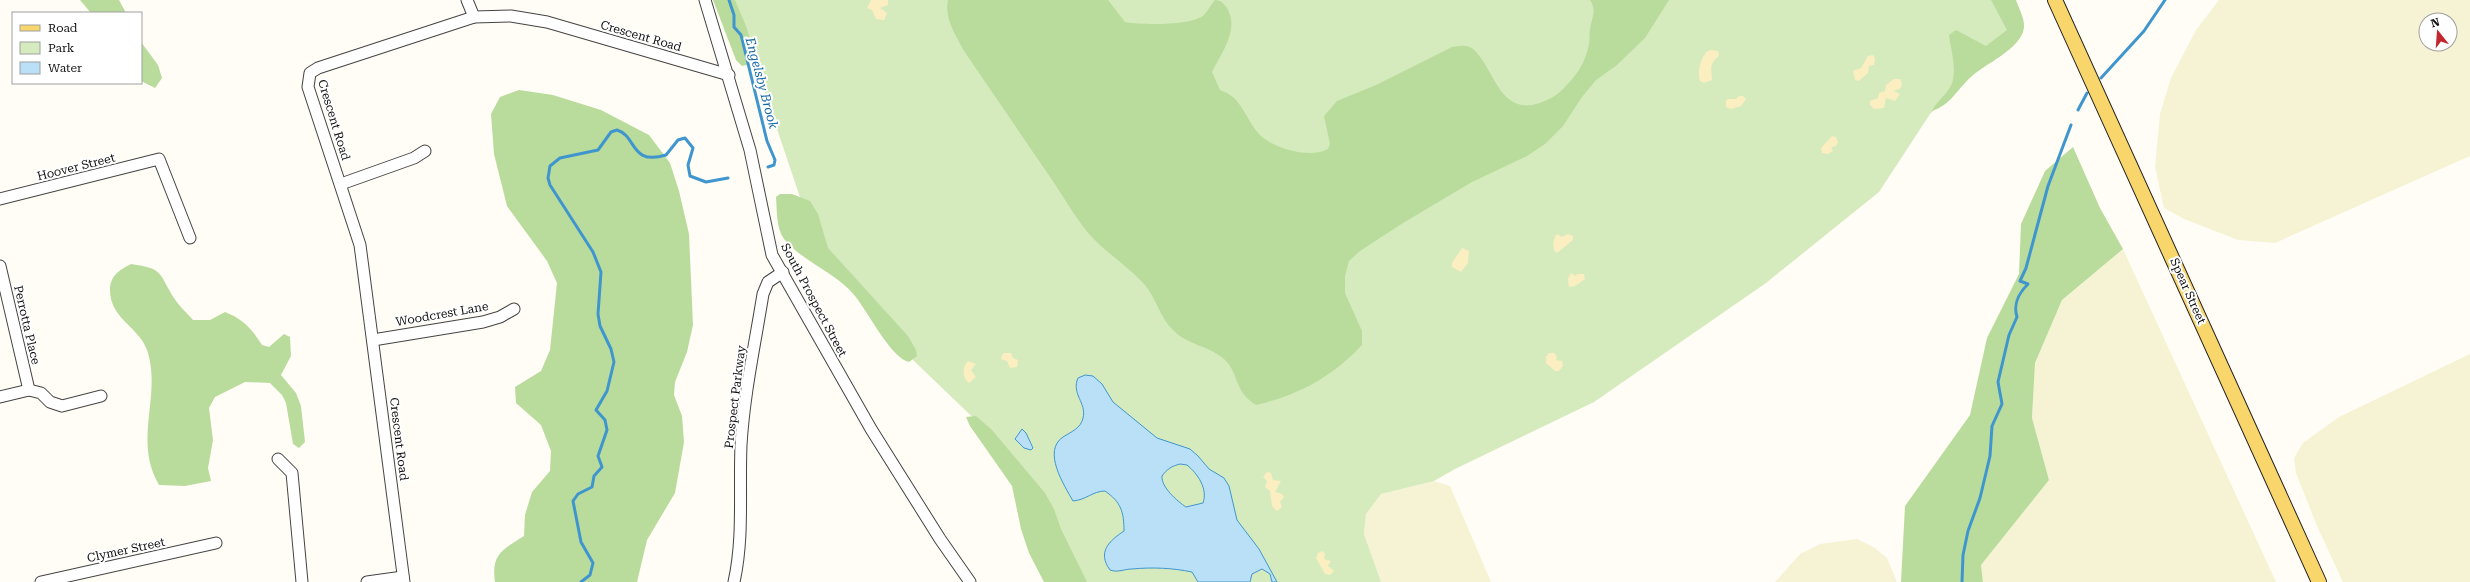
<svg xmlns="http://www.w3.org/2000/svg" width="2470" height="582" viewBox="0 0 2470 582" font-family="'Roboto Serif',serif">
<style>
.farmland{fill:#f6f3d4;fill-rule:evenodd}
.green{fill:#d5ebbd}
.forest{fill:#b9dc9c}
.sand{fill:#fbeec1}
.water{fill:#b9e0f7;stroke:#3f96cf;fill-rule:evenodd}
.lines{fill:none;stroke-linecap:round;stroke-linejoin:round}
.stream{stroke:#3f96cf;stroke-width:3}
.minor-casing{stroke:#444;stroke-width:13}
.major-casing{stroke:#222;stroke-width:16}
.minor{stroke:#fff;stroke-width:11}
.major{stroke:#f9d66b;stroke-width:14}
.labels{text-anchor:middle;dominant-baseline:central;stroke-width:4;stroke-linejoin:round;paint-order:stroke}
.street-label{font-size:12px;fill:#111;stroke:#fff}
.water-label{font-size:13px;font-style:italic;fill:#1768a6;stroke:#fff}
</style>
<rect width="100%" height="100%" fill="#fffdf5"/>
<g class="farmland">
<path d="M 2219,0 L 2470,0 L 2470,156 L 2275,243 L 2238,240 L 2184,219 L 2164,208 L 2155,167 L 2160,114 L 2171,78 L 2196,30 ZM 2426,20 L 2450,20 L 2450,44 L 2426,44 Z"/>
<polygon points="2123,249 2276,582 1983,582 1981,565 2049,480 2032,418 2035,363 2062,300"/>
<polygon points="2470,354 2470,582 2343,582 2317,526 2296,473 2294,458 2303,443 2339,417"/>
<polygon points="1434,481 1450,486 1491,582 1381,582 1364,534 1366,514 1381,494"/>
<polygon points="1857,539 1875,548 1887,558 1897,582 1775,582 1800,554 1820,544"/>
</g>
<polygon class="green" points="730,0 2004,0 2017,32 1930,114 1879,192 1766,283 1594,402 1455,469 1434,481 1381,494 1366,514 1364,534 1381,582 1076,582 987,431 913,360 810,227 745,34"/>
<g class="forest">
<polygon points="80,0 119,0 126,13 91,13"/>
<path d="M 713,0 L 735,0 C 742,18 759,47 747,65 L 742,66 L 736,60 Z"/>
<path d="M 948,0 L 1108,0 L 1125,22 C 1141,25 1192,26 1204,15 C 1208,11 1211,4 1215,0 C 1221,0 1224,4 1227,8 C 1240,30 1221,53 1212,72 L 1220,90 C 1243,98 1244,117 1259,134 C 1273,149 1311,159 1328,149 L 1330,144 L 1324,116 L 1337,101 L 1376,85 L 1452,47 C 1459,46 1467,44 1473,49 C 1493,66 1498,110 1532,105 C 1542,103 1554,98 1562,90 C 1576,76 1585,64 1589,44 C 1590,39 1589,34 1590,29 C 1592,17 1597,11 1590,0 L 1669,0 L 1645,38 L 1617,65 L 1596,80 L 1582,97 L 1563,126 L 1545,144 L 1527,156 L 1472,182 L 1403,223 L 1360,251 L 1349,261 L 1345,276 L 1345,293 L 1362,331 L 1362,345 C 1332,377 1299,395 1256,405 C 1233,391 1240,374 1224,359 C 1209,346 1188,345 1174,331 C 1160,318 1157,300 1145,285 C 1129,267 1106,253 1089,234 C 1074,216 1062,194 1048,174 C 1020,133 992,92 964,51 C 956,35 944,19 948,0 Z"/>
<path d="M 1991,0 L 2016,0 C 2019,9 2027,22 2023,32 C 2016,51 1987,63 1972,76 C 1958,88 1951,105 1932,111 C 1936,102 1944,97 1949,89 C 1959,76 1951,51 1949,35 L 1956,30 L 1986,46 L 2007,30 Z"/>
<polygon points="141,42 158,65 162,78 155,88 141,81"/>
<path d="M 519,90 L 553,95 L 601,110 L 649,135 L 670,163 L 679,191 L 689,234 L 693,325 L 687,352 L 675,382 L 674,395 L 682,416 L 684,442 L 675,493 L 647,540 L 637,582 L 495,582 C 491,554 502,550 524,536 L 525,515 L 532,492 L 550,471 L 551,451 L 541,425 L 516,403 L 515,387 L 541,371 L 550,350 L 557,283 L 547,261 L 507,206 L 494,154 L 491,114 L 500,97 Z"/>
<polygon points="2073,147 2100,208 2123,249 2062,300 2035,363 2032,418 2049,480 1981,565 1983,582 1901,582 1905,506 1970,415 1987,338 2019,274 2021,224 2045,171"/>
<path d="M 780,194 L 792,194 L 810,201 L 818,214 L 828,248 L 908,336 L 916,350 L 917,356 L 909,362 C 891,358 868,312 855,296 C 836,272 804,263 784,239 C 776,228 777,210 776,197 Z"/>
<path d="M 131,264 C 164,269 158,272 174,298 C 179,306 187,313 193,320 L 210,320 L 225,312 C 243,319 252,329 262,345 L 269,347 L 284,334 L 290,337 L 291,356 L 281,375 L 296,393 L 301,406 L 305,442 L 299,448 L 293,444 L 286,403 L 282,395 L 270,383 L 245,382 L 215,397 L 209,408 L 213,440 L 208,468 L 211,481 L 185,486 L 159,485 C 133,441 161,398 148,353 C 141,327 110,320 110,290 C 110,276 119,270 131,264 Z"/>
<polygon points="976,416 992,430 1045,493 1054,509 1061,529 1087,582 1044,582 1029,553 1021,529 1012,486 970,426 966,417"/>
</g>
<g class="sand">
<polygon points="871,0 888,0 888,5 880,8 887,13 884,20 876,19 872,10 867,8"/>
<path d="M 1711,50 L 1718,51 L 1719,56 C 1708,65 1712,68 1712,80 L 1704,83 L 1700,81 C 1697,72 1701,52 1711,50 Z"/>
<polygon points="1873,55 1875,58 1874,65 1869,66 1868,73 1859,81 1855,80 1853,71 1861,68 1868,56"/>
<polygon points="1894,79 1900,79 1902,83 1901,88 1894,91 1900,94 1895,101 1886,98 1884,108 1874,109 1870,105 1870,101 1878,98 1879,93 1885,91 1886,85"/>
<polygon points="1739,96 1743,96 1746,99 1741,106 1731,109 1726,107 1726,101 1728,99 1736,99"/>
<polygon points="1832,136 1836,137 1838,142 1836,146 1831,147 1833,151 1828,154 1822,153 1821,148"/>
<path d="M 1557,234 L 1562,237 L 1568,234 L 1573,236 L 1573,240 L 1557,253 C 1551,250 1553,238 1557,234 Z"/>
<polygon points="1462,248 1469,251 1468,263 1461,272 1452,267 1452,263"/>
<polygon points="1571,273 1576,276 1577,274 1584,274 1585,279 1575,286 1569,287 1568,279"/>
<polygon points="1003,353 1011,353 1013,358 1018,360 1017,367 1010,368 1007,361 1001,359"/>
<polygon points="1549,353 1554,353 1557,356 1556,360 1562,361 1563,366 1559,371 1555,371 1546,363 1546,357"/>
<path d="M 968,361 L 976,364 L 971,370 L 976,377 L 969,383 C 962,378 962,366 968,361 Z"/>
<polygon points="1267,472 1271,473 1273,480 1281,481 1275,492 1282,494 1284,497 1280,502 1282,507 1277,511 1272,506 1270,491 1265,487 1267,481 1263,477"/>
<polygon points="1323,551 1325,554 1324,559 1331,561 1328,566 1334,571 1330,575 1325,574 1316,558 1318,553"/>
</g>
<g class="water">
<path d="M 1085,375 L 1093,376 L 1102,384 L 1113,402 L 1157,438 L 1190,449 L 1198,456 L 1209,469 L 1224,478 L 1229,486 L 1237,520 L 1259,549 L 1277,582 L 1272,582 L 1270,574 L 1262,569 L 1252,574 L 1250,582 L 1198,582 L 1192,572 C 1173,568 1152,567 1132,569 C 1124,569 1118,573 1110,570 C 1097,552 1109,541 1124,531 C 1124,512 1121,502 1105,491 C 1093,491 1086,500 1073,501 C 1064,485 1042,451 1063,437 C 1071,432 1081,428 1083,418 C 1087,403 1071,394 1078,378 ZM 1180,464 L 1187,465 C 1198,474 1208,489 1203,503 L 1186,507 C 1177,501 1161,487 1162,476 C 1167,469 1172,466 1180,464 Z"/>
<polygon points="1022,429 1026,433 1033,448 1031,450 1024,448 1015,439"/>
</g>
<g class="lines">
<g class="stream">
<polyline points="729,0 734,15 734,27 741,35 743,43 767,141 775,160 774,165 768,167"/>
<polyline points="2101,78 2144,31 2165,0"/>
<polyline points="2078,110 2087,93"/>
<path d="M 581,582 L 590,575 L 593,563 L 581,542 L 573,501 L 578,494 L 592,487 L 594,476 L 602,467 L 598,456 L 607,430 L 605,420 L 596,410 L 607,391 L 614,362 L 611,349 L 600,326 L 598,314 L 601,272 L 593,252 L 550,185 L 548,178 L 550,166 L 560,158 L 598,150 L 611,132 L 617,130 C 637,136 630,166 666,155 L 678,140 L 685,138 L 693,148 L 688,165 L 690,176 L 706,182 L 728,178"/>
<path d="M 1962,582 L 1963,555 L 1968,531 L 1980,498 L 1990,456 L 1992,426 L 2002,404 L 1998,382 L 2009,335 L 2017,317 C 2013,304 2018,294 2028,284 L 2020,281 L 2026,268 L 2048,186 L 2071,125"/>
</g>
<defs>
<g id="minor">
<polyline points="467,0 474,17"/>
<polyline points="705,0 750,150 772,255 871,429 940,539 970,582"/>
<polyline points="341,184 414,158 425,151"/>
<polyline points="0,199 159,159 190,238"/>
<polyline points="0,266 29,390"/>
<polyline points="373,340 483,322 500,317 514,309"/>
<polyline points="0,397 29,390 41,393 50,402 62,406 101,396"/>
<polyline points="278,459 292,473 302,582"/>
<polyline points="41,582 216,543"/>
<polyline points="367,582 403,577"/>
<polyline points="404,582 360,245 308,87 310,73 318,68 474,17 511,16 547,22 729,75"/>
<path d="M 734,582 C 744,537 739,491 741,445 C 744,394 755,344 763,294 L 768,282 L 783,272"/>
</g>
<polyline id="major" points="2055,0 2319,582"/>
</defs>
<use href="#minor" class="minor-casing"/>
<use href="#major" class="major-casing"/>
<use href="#minor" class="minor"/>
<use href="#major" class="major"/>
</g>
<g class="labels">
<g class="street-label">
<text transform="translate(641 36) rotate(16)">Crescent Road</text>
<text transform="translate(334 120) rotate(73)">Crescent Road</text>
<text transform="translate(76 167) rotate(-14)">Hoover Street</text>
<text transform="translate(2188 291) rotate(66)">Spear Street</text>
<text transform="translate(814 300) rotate(62)">South Prospect Street</text>
<text transform="translate(442 314) rotate(-10)">Woodcrest Lane</text>
<text transform="translate(27 325) rotate(77)">Perrotta Place</text>
<text transform="translate(735 397) rotate(-83)">Prospect Parkway</text>
<text transform="translate(399 439) rotate(83)">Crescent Road</text>
<text transform="translate(126 550) rotate(-12)">Clymer Street</text>
</g>
<g class="water-label">
<text transform="translate(762 83) rotate(75)">Engelsby Brook</text>
</g>
</g>
<rect x="12" y="12" width="130" height="72" fill="#ffffff" stroke="#a0a0a0"/>
<rect x="20" y="25" width="20" height="6" fill="#f9d66b" stroke="#a0a0a0"/>
<text x="48" y="32" font-size="12" fill="#111111">Road</text>
<rect x="20" y="42" width="20" height="12" fill="#d5ebbd" stroke="#a0a0a0"/>
<text x="48" y="52" font-size="12" fill="#111111">Park</text>
<rect x="20" y="62" width="20" height="12" fill="#b9e0f7" stroke="#a0a0a0"/>
<text x="48" y="72" font-size="12" fill="#111111">Water</text>
<g transform="translate(2438 32) rotate(343)"><circle r="19" fill="#ffffff" stroke="#a0a0a0"/>
<path d="M0-3L7 15L0 10L-7 15Z" fill="#c4262e"/>
<text y="-6" font-size="11" font-weight="bold" text-anchor="middle" fill="#111111">N</text>
</g>
</svg>
